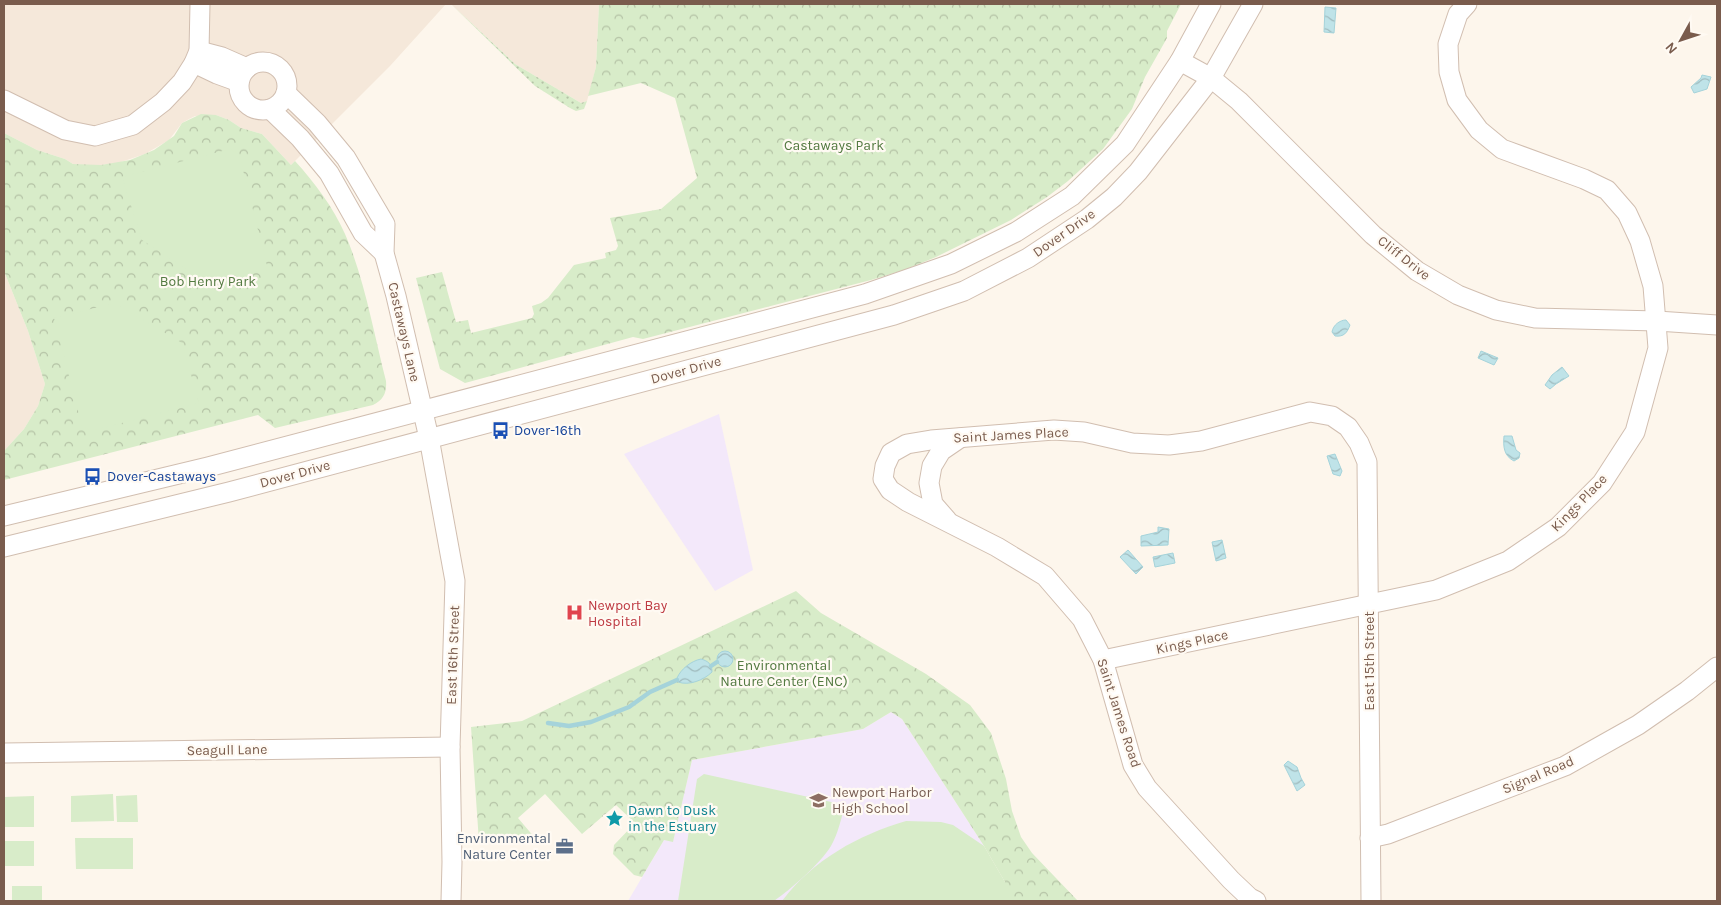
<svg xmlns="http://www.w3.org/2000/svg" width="1721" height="905" viewBox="0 0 1721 905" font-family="Karla,sans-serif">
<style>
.residential{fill:#f5e8da}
.education{fill:#f3e8fa}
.grass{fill:url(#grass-dots)}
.park{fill:url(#park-crowns)}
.pitch{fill:#d8ecc9}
.water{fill:url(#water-waves);stroke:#a5d3da}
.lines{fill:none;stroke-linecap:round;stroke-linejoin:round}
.stream{stroke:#a5d3da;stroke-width:4.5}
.minor-casing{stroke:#d1beb0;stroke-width:21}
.minor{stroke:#fff;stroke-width:19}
.labels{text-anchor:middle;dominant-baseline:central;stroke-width:4.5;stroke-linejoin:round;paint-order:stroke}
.park-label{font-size:14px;fill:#537a41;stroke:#fffaf3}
.street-label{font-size:14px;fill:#7a5c4d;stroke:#fffaf3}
.transit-label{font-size:14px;fill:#164399;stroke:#fffaf3;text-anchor:start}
.health-label{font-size:14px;fill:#be3a42;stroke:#fffaf3;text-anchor:start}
.education-label{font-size:14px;fill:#785e54;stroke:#fffaf3;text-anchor:start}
.culture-label{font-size:14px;fill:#0d838f;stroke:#fffaf3;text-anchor:start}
.service-label{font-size:14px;fill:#4e5e75;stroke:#fffaf3;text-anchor:end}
</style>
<defs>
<pattern id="grass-dots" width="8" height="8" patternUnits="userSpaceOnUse" patternTransform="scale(1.25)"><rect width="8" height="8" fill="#d8ecc9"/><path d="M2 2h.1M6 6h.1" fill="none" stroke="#b4c2a5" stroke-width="1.8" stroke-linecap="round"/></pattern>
<pattern id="park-crowns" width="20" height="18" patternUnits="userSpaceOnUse" patternTransform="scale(1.25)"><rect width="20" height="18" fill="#d8ecc9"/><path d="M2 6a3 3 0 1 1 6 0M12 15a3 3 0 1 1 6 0" fill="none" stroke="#b4c2a5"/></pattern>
<pattern id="water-waves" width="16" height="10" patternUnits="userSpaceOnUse" patternTransform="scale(1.25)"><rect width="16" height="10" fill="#bfe3e8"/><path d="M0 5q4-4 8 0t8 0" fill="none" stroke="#a0bbbe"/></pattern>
</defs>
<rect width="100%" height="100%" fill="#fdf6ec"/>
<g class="residential">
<polygon points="4,4 446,4 390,66 291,165 262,134 241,128 229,120 216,115 195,116 189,119 182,123 169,140 145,154 118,163 93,166 73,164 65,159 37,150 4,133"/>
<polygon points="451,4 599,4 596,67 587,101 581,103 515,64"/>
<polygon points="4,271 28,331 45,384 38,406 24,429 4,451"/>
</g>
<g class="education">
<polygon points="719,414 753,570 715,591 624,454"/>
<polygon points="891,712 902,719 984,846 1005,901 628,901 664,840 673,841 692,760 863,729"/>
</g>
<polygon class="grass" points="451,4 515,64 581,103 587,101 584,109 576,111 570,108 535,86"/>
<g class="park">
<polygon points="599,4 1181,4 1167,31 1167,38 1145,77 1132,109 1103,149 1068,181 1047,197 1011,220 936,257 904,270 871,280 643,339 633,337 465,383 440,369 416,278 442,272 456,322 468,320 471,333 532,318 534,314 532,306 541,303 548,298 574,265 606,258 605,253 616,250 618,246 610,218 661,209 697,178 675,98 641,83 588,96 596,67"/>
<path d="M 201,114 L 216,115 L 229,120 L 241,128 L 262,134 L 291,165 L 295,161 C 315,183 333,207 345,234 C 364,277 374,334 386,381 C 387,393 383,400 373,405 L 275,428 L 258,415 L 4,480 L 4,451 L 24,429 L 38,406 L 45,384 L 28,331 L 4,271 L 4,133 L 37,150 L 65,159 L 73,164 L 101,165 L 130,160 L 154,150 L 174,136 L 182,123 Z"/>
<polygon points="796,591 821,613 926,674 970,705 991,733 1006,779 1012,811 1021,837 1032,853 1078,901 1005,901 1005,882 984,846 902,719 891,712 863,729 692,760 673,842 664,840 642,877 634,875 613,854 614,845 635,823 616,805 582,834 545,794 518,818 535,838 479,842 471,727 522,721"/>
</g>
<g class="pitch">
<polygon points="230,149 239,154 268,270 203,280 142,240 122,177"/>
<polygon points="115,303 182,343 199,403 91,431 82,426 54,318"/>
<path d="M 704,774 L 845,805 C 841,819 838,834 831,846 C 820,864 791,889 774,901 L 678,901 L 697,779 Z"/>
<polygon points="113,794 114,821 71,822 71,796"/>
<polygon points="137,795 138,822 117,822 116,796"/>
<polygon points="34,796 34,827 4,827 4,797"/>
<path d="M 906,821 L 941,822 L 953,825 L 984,846 L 1005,882 L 1005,901 L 782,901 C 813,860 858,835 906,821 Z"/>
<polygon points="75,838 133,838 133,869 76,869"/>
<rect x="4" y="841" width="30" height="25"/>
<rect x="12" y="886" width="30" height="14"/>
</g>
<g class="water">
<polygon points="1325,7 1336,8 1334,33 1324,32"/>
<polygon points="1702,75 1711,77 1707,89 1694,93 1691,87 1701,78"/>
<path d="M 1346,320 L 1350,325 C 1347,333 1344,337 1335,336 L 1332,332 C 1333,325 1340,320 1346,320 Z"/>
<polygon points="1481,351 1498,358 1494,365 1478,358"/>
<polygon points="1562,367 1569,376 1556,384 1550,389 1545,385 1552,375"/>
<path d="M 1504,436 L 1512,436 L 1516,450 L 1520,453 L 1519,458 L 1514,461 C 1504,456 1503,447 1504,436 Z"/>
<polygon points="1335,454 1342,471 1340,476 1333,474 1327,456"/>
<polygon points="1158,527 1169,529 1168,545 1141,546 1141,536 1158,532"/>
<polygon points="1222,540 1226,558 1216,561 1212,542"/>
<polygon points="1128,550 1143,567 1136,574 1120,557"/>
<polygon points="1173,553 1175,563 1155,567 1153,557"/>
<circle cx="725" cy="659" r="8"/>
<path d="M 701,659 C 708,661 712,664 712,672 C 704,680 689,686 678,682 L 677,678 C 681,669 691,661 701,659 Z"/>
<polygon points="1288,761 1297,767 1301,778 1305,785 1297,791 1284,765"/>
</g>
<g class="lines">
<g class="stream">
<polyline points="711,666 717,662"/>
<polyline points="548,723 569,726 591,722 629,707 650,692 677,680"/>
</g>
<defs>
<g id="minor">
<polyline points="199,51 222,57 247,68"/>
<polyline points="1180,61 1211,78 1239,101 1373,235 1417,271 1458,295 1496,310 1535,318 1657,321 1717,325"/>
<circle cx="263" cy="86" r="24"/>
<polyline points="194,63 217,74 239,82"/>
<polyline points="286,93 317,123 346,158 385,224 384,253 396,296 429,438 455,581 450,747 452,862 451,901"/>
<polyline points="4,100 65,130 95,136 133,125 163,102 182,82 194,63 199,51 200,4"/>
<polyline points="270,109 300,138 329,173 363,233 384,253"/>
<polyline points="4,516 208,467 865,294 951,264 1016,232 1072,196 1125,144 1180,61 1211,4"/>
<polyline points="947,520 933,504 929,483 932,466 941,451 960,438"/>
<polyline points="4,547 229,492 894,315 964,291 1028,258 1087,219 1114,197 1138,172 1211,78 1253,4"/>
<polyline points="1103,660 1436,590 1508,561 1558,527 1602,483 1635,432 1658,348 1653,286 1640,241 1627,213 1607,190 1584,179 1502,149 1479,130 1457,100 1449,72 1448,44 1458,14 1467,4"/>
<polyline points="4,753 450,747"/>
<polyline points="1370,838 1388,834 1565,766 1638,725 1687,691 1717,667"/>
<polyline points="1256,901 1250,898 1231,880 1147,788 1133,765 1103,660 1082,619 1045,576 997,547 908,502 890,490 883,479 885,466 891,453 907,444 931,440 1054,430 1084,432 1132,443 1169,445 1201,441 1310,412 1332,416 1348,427 1359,443 1367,462 1371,901"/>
</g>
</defs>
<use href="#minor" class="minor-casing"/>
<use href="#minor" class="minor"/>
</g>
<defs>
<symbol id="bus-bare" viewBox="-9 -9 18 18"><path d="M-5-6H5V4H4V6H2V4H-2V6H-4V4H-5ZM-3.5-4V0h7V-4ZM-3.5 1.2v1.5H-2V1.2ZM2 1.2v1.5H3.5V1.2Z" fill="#1a4fb4" stroke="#fffaf3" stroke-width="2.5" paint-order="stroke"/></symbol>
<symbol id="hospital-bare" viewBox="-9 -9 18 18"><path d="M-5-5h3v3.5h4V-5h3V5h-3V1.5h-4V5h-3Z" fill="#e0444e" stroke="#fffaf3" stroke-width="2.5" paint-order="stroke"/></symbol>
<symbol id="school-bare" viewBox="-9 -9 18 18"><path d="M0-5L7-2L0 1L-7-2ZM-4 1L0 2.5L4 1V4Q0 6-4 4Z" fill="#8d6e63" stroke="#fffaf3" stroke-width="2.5" paint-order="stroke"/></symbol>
<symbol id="sight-bare" viewBox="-9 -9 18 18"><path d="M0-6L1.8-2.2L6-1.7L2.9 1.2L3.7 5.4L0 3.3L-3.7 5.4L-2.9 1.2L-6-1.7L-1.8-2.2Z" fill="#0f9aa8" stroke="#fffaf3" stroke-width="2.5" paint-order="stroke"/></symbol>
<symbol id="office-bare" viewBox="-9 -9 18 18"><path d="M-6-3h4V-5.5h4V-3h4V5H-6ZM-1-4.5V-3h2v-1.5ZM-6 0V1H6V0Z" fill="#5c6f8a" stroke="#fffaf3" stroke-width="2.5" paint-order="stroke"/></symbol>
</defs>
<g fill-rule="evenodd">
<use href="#bus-bare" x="488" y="418" width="25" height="25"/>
<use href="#bus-bare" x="80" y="464" width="25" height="25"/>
<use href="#hospital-bare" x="562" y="600" width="25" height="25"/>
<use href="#school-bare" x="806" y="788" width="25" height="25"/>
<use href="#sight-bare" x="602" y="806" width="25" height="25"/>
<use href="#office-bare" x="552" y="834" width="25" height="25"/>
</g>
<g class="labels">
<g class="park-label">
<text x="834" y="145">Castaways Park</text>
<text x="208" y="281">Bob Henry Park</text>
<text x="784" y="665">Environmental<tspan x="784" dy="16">Nature Center (ENC)</tspan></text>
</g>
<g class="street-label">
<text transform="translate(1064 233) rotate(-35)">Dover Drive</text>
<text transform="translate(1404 258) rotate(38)">Cliff Drive</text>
<text transform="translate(404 332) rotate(77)">Castaways Lane</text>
<text transform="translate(686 370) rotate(-15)">Dover Drive</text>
<text transform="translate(1011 435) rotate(-3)">Saint James Place</text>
<text transform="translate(295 474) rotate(-15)">Dover Drive</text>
<text transform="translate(1579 503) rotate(-46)">Kings Place</text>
<text transform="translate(1192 642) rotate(-12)">Kings Place</text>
<text transform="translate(453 655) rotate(-88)">East 16th Street</text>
<text transform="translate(1369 661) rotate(-90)">East 15th Street</text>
<text transform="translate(1119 713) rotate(72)">Saint James Road</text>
<text transform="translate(227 750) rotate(-1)">Seagull Lane</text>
<text transform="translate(1538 775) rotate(-23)">Signal Road</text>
</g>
<g class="transit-label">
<text x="514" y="430">Dover-16th</text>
<text x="107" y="476">Dover-Castaways</text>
</g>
<g class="health-label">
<text x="588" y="605">Newport Bay<tspan x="588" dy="16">Hospital</tspan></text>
</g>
<g class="education-label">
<text x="832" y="792">Newport Harbor<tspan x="832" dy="16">High School</tspan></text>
</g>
<g class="culture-label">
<text x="628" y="810">Dawn to Dusk<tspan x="628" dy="16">in the Estuary</tspan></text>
</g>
<g class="service-label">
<text x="551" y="838">Environmental<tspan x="551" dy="16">Nature Center</tspan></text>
</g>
</g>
<rect width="1721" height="905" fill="none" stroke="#7a5c4d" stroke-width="10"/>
<g transform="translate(1681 40) rotate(230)" stroke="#fffaf3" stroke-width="4" paint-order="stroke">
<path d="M0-4L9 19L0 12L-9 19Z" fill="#7a5c4d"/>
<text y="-8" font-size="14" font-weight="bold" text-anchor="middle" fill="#7a5c4d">N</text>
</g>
</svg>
